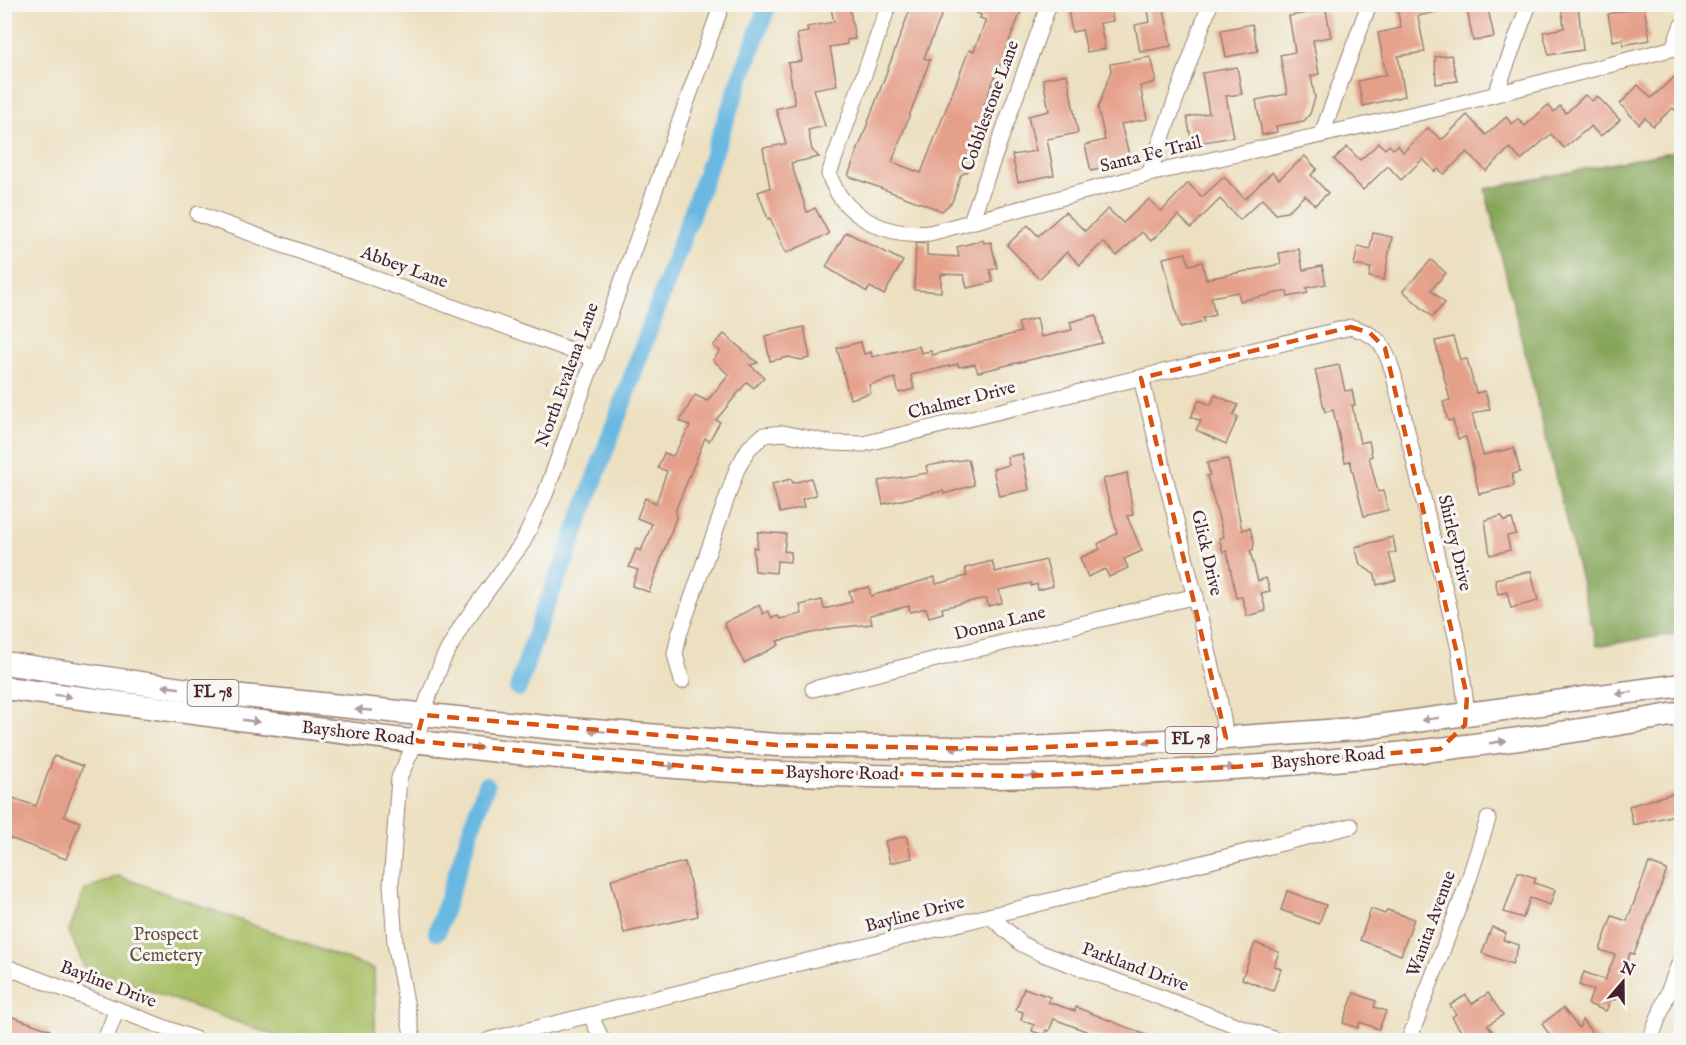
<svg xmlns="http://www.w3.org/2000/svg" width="1686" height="1045" viewBox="0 0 1686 1045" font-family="'IM FELL English',serif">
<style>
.green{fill:#a8bf65;stroke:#796f48;stroke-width:1.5}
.forest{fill:#86a65a;stroke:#686242;stroke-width:1.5}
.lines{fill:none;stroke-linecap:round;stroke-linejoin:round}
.canal{stroke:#67b8e2;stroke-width:18}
.building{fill:#e5a08a}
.minor-casing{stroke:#9b8076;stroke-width:17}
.primary-casing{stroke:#9b8076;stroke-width:25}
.minor{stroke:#fff;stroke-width:15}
.primary{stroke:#fff;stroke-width:22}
.oneway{fill:#ae9aa0}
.marked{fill:none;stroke:#d8530f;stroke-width:4.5;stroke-dasharray:12 8;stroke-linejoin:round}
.labels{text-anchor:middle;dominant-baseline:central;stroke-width:6;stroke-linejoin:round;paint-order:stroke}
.shield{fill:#f6f6f2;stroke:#7e6067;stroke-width:1.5}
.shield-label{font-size:16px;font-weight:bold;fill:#4a1f2b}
.street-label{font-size:18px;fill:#4a1f2b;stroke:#f6f6f2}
.park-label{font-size:18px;fill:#664f3c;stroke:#f6f6f2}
</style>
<rect width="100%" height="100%" fill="#f6f6f2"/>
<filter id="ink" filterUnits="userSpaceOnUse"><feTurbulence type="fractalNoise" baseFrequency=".0167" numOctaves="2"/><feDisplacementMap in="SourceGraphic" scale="12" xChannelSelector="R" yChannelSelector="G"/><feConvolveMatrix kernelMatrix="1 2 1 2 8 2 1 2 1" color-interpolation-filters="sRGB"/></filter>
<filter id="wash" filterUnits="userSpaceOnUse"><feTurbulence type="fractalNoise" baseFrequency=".008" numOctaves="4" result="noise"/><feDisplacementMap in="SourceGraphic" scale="24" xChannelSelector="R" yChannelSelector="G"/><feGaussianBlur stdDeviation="1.35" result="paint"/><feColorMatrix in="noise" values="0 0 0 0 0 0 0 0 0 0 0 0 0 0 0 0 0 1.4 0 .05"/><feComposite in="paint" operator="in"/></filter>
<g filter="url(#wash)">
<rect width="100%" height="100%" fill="#ece0c0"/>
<polygon class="green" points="118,876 374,969 375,1033 313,1040 287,1040 84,967 69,931 84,890"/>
<polygon class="forest" points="1681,150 1681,633 1597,646 1485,189"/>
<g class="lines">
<g class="canal">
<polyline points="518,688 542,615 564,563 768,4"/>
<polyline points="437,932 486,785"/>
</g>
</g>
<g id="blocks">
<g class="building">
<polygon points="830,4 849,4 855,39 847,40 847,44 830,47 837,85 814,89 825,126 808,130 812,150 819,157 791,163 807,212 815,208 829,234 786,253 770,218 768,219 758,192 770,188 763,148 786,144 776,109 795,104 788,63 802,61 797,34 808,32 807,27 834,22"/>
<polygon points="912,4 946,4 924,58 930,60 892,162 921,173 969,50 974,51 986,20 980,18 981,15 956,4 1024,4 982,110 987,112 968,171 961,175 952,202 942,211 848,176"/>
<polygon points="1067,4 1087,4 1087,7 1110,4 1113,21 1100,23 1105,49 1087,52 1082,30 1072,32"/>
<polygon points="1147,4 1163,4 1171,46 1140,52 1135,25 1150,22"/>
<polygon points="1396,4 1441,4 1442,11 1418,16 1425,52 1398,56 1405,96 1363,106 1358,81 1386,75 1378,33 1401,28"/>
<polygon points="1466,4 1487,4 1494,37 1473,41"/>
<polygon points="1561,4 1578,4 1583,50 1549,55 1543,32 1564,28"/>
<polygon points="1644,7 1650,40 1623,45 1622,39 1613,41 1608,14"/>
<polygon points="1326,10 1331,37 1313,40 1319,74 1311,76 1315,98 1310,114 1304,121 1276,126 1277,132 1262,135 1256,100 1287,94 1280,55 1295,52 1289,16"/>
<polygon points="1252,24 1258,51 1226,57 1221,30"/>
<polygon points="1451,55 1457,81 1436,84 1435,57"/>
<polygon points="1151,57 1156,78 1154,83 1140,86 1147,119 1121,124 1131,162 1091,171 1085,145 1105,140 1098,108 1111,71 1110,64"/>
<polygon points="1237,67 1242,94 1226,96 1234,137 1192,144 1187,117 1209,113 1202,73"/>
<polygon points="1682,70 1682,117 1673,108 1653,126 1645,118 1639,124 1620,104 1638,85 1651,98"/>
<polygon points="1067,74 1078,133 1047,139 1054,175 1018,182 1012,155 1036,151 1028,116 1049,111 1043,79"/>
<polygon points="1585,95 1592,101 1597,96 1620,120 1608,131 1600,136 1591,126 1564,148 1551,134 1521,160 1510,148 1486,171 1467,152 1444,174 1438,169 1435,172 1423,159 1401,180 1388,166 1363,190 1334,159 1347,147 1360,160 1379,143 1385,149 1389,145 1393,149 1398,145 1403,152 1428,128 1441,139 1444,138 1467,115 1486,135 1506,117 1512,124 1518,119 1525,126 1548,105 1554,112 1560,106 1566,113"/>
<polygon points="1305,156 1317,169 1311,175 1328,193 1315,205 1305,195 1287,212 1276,214 1262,199 1240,220 1220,199 1191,228 1178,215 1151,241 1142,232 1117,256 1103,242 1080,265 1067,252 1039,279 1007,245 1028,225 1038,236 1065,212 1085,231 1108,209 1123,223 1149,199 1161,212 1188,183 1202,197 1224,177 1245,199 1272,172 1279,179"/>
<polygon points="846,232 903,261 884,295 870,287 867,292 826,267"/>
<polygon points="1373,233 1392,237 1384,280 1369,277 1371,268 1354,265 1358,246 1370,249"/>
<polygon points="983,240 984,243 991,242 997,268 990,270 993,282 967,288 964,275 941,274 941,292 914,290 916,243 927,244 927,255 959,257 957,247"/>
<polygon points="1299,249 1303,270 1322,266 1326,284 1306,288 1308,293 1288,297 1287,291 1240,301 1238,292 1211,297 1215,315 1203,318 1204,322 1180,328 1163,258 1186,253 1189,265 1202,262 1206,279 1281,264 1279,253"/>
<polygon points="1431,260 1446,273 1431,290 1445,303 1432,317 1403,291"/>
<polygon points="1096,315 1102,343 978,372 975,364 959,367 958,364 911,375 914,389 899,393 895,378 869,385 871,393 850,399 837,348 861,342 864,354 871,352 872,357 919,346 921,353 931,351 932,355 1021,332 1018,323 1037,318 1041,337 1072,330 1070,322"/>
<polygon points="804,327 810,358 801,360 789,357 770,361 765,336"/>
<polygon points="724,334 758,363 750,365 764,377 754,388 747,382 716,420 720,422 709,441 705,438 676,509 676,518 649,592 632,586 638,570 629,567 636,549 641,551 652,524 637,518 645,498 656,503 667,471 658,468 664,453 673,456 690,426 680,421 695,395 707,401 729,375 713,360 720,351 713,346"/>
<polygon points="1453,337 1460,360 1467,359 1476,393 1485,391 1490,409 1472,414 1483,455 1514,448 1520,472 1512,474 1514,486 1479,494 1466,437 1458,439 1453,420 1448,421 1443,402 1450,400 1435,341"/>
<polygon points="1339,365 1345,391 1352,390 1355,405 1352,405 1360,443 1369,441 1372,456 1369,457 1378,492 1383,491 1388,510 1364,516 1350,461 1345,462 1333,410 1325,412 1315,370"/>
<polygon points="1215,395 1238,405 1233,415 1238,417 1226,444 1196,430 1201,421 1191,417 1199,400 1211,405"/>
<polygon points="1022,454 1029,490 999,496 993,469 1009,465 1007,457"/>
<polygon points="968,459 974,485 944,494 943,491 883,504 878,481 928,473 926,466"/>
<polygon points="1228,459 1242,530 1250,528 1254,542 1253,550 1250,551 1258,581 1266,578 1270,591 1261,593 1266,611 1247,616 1242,597 1236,598 1227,551 1223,552 1219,538 1224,537 1207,476 1210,475 1207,463"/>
<polygon points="1127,473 1133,515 1127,516 1142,551 1124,559 1128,568 1109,577 1105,569 1088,577 1080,558 1100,549 1098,544 1117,533 1103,479"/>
<polygon points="811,478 816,495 802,499 804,507 780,513 772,484 791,479 793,483"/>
<polygon points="1502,516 1504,521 1512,519 1516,534 1507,536 1510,550 1490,555 1485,520"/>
<polygon points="758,532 786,534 784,551 791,552 790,562 777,561 776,573 755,571 753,547 757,548"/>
<polygon points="1393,537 1396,552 1389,554 1396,580 1377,585 1375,575 1360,564 1355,547"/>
<polygon points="1046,560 1053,586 1038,590 1037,584 1031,586 1031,583 999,590 1002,603 988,606 987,599 981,599 942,608 943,613 929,617 926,608 910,612 909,606 870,615 872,624 834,628 777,641 779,645 744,663 724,623 759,605 763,614 768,611 772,618 778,616 780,619 802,614 800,605 822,600 824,609 852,602 849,591 869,587 871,596 935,577 936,584 967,576 965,568 992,561 995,572"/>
<polygon points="1531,571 1538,601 1511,608 1507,592 1498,594 1495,579"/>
<polygon points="54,756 83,766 64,816 80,822 66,859 4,836 4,795 36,806"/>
<polygon points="1674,793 1679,814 1633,825 1629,806"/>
<polygon points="906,836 912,858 890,863 885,841"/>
<polygon points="685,862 698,916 624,933 611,879"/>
<polygon points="1649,863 1667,870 1634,954 1630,953 1615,1000 1611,999 1606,1011 1588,1004 1593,990 1579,985 1584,972 1605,980 1615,955 1600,950 1612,916 1627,921"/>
<polygon points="1518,872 1536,878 1534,883 1555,890 1550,905 1530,898 1523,918 1504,912"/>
<polygon points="1287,891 1326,905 1319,924 1281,910"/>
<polygon points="1371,909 1385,914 1387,910 1414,919 1401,955 1360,940"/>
<polygon points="1492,927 1506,933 1503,940 1519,945 1512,964 1482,953"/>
<polygon points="1255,943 1279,952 1274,966 1281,969 1273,991 1242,979"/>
<polygon points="1024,988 1050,997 1048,1002 1075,1011 1076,1007 1161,1041 1112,1041 1054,1019 1049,1031 1046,1030 1044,1035 1032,1031 1034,1025 1021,1020 1023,1012 1016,1010"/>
<polygon points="1354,993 1376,1001 1374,1007 1386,1011 1379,1029 1360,1022 1358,1028 1343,1023"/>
<polygon points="1488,993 1503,1015 1488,1025 1498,1041 1467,1041 1452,1017 1456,1014 1450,1005 1466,995 1472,1004"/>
<polygon points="1563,1008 1579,1028 1582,1020 1599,1041 1554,1041 1542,1024"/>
<polygon points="4,1014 50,1030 46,1041 4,1041"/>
</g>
</g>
</g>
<g filter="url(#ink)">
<use href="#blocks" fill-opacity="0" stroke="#9b8076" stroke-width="1.5"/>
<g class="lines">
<defs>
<g id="minor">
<path d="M 889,4 L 829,174 C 842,216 887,238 930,233 L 1149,174 L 1458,104 L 1682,46"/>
<polyline points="1673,48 1682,25"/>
<polyline points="1496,93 1529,4"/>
<polyline points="1322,134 1369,4"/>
<polyline points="1149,174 1210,4"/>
<polyline points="198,214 595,359"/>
<polyline points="971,221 1049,4"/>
<polyline points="1141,378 1218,691 1226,738"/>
<path d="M 682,681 L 675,654 L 679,635 L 737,469 L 749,448 L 764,435 L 783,433 L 831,443 L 863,444 L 1351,327 C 1379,335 1384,344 1393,372 L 1459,649 L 1467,714"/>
<polyline points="813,689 1196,596"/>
<polyline points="990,916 1022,944 1040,953 1276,1040"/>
<polyline points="4,966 197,1040"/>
<polyline points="591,1016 602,1040"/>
<polyline points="105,1040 117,1009"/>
<polyline points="413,1040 395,943 391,884 399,778 416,741 427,701 443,659 462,625 523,542 545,495 722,4"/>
<polyline points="489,1040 1351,826"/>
<polyline points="1409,1040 1468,882 1488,819"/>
<polyline points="1650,1040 1682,956"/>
</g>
<g id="primary">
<polyline points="4,663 195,691 556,728 777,745 1008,749 1226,738 1355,729 1682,685"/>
<path d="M 4,688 C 248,719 491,757 737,771 C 1050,788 1373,769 1682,713"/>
</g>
</defs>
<use href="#minor" class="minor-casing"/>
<use href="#primary" class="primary-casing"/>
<use href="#minor" class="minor"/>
<use href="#primary" class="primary"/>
</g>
<defs><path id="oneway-solid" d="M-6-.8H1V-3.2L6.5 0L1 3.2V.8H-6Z" transform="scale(1.5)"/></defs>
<g class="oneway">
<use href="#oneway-solid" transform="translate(171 687) rotate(-172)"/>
<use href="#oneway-solid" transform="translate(1624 693) rotate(173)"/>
<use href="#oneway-solid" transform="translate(63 696) rotate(7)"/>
<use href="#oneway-solid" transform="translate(364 710) rotate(-175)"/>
<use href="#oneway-solid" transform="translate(1430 719) rotate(173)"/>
<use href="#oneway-solid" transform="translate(251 721) rotate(8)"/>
<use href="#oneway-solid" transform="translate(597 731) rotate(-176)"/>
<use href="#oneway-solid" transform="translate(1152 742) rotate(177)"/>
<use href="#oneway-solid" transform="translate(1498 742) rotate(-8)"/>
<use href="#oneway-solid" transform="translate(474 747) rotate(6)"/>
<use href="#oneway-solid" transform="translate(958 748) rotate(-179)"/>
<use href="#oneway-solid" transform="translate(668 766) rotate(4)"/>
<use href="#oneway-solid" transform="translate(1226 768) rotate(-2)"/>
<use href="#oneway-solid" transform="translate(1031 776) rotate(-2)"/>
</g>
</g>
<path class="marked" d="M 1351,327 L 1370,333 L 1385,348 L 1467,696 L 1465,725 L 1440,749 L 1234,767 L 1024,776 L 738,771 L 416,741 L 423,715 L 777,745 L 1008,749 L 1226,738 L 1141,378 Z"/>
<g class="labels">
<g class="shield">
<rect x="187.5" y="680" width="51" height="26" rx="4.5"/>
<rect x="1165.5" y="727" width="51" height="26" rx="4.5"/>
</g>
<g class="shield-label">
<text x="213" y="693">FL 78</text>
<text x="1191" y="740">FL 78</text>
</g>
<g class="street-label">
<text transform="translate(991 106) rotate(-70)">Cobblestone Lane</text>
<text transform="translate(1151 155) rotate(-14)">Santa Fe Trail</text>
<text transform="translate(404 268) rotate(20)">Abbey Lane</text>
<text transform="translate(568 375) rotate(-70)">North Evalena Lane</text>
<text transform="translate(962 401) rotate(-14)">Chalmer Drive</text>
<text transform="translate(1454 543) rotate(77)">Shirley Drive</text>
<text transform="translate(1206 553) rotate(77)">Glick Drive</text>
<text transform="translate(1000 624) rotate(-14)">Donna Lane</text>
<text transform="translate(358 734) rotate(6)">Bayshore Road</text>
<text transform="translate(1328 759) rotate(-5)">Bayshore Road</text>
<text transform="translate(842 774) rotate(1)">Bayshore Road</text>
<text transform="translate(915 915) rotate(-14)">Bayline Drive</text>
<text transform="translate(1432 924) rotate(-70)">Wanita Avenue</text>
<text transform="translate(1135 968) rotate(20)">Parkland Drive</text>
<text transform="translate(108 985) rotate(21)">Bayline Drive</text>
</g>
<g class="park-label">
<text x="166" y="935">Prospect<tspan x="166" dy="21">Cemetery</tspan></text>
</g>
</g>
<rect width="1686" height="1045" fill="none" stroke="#f6f6f2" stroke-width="24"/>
<g transform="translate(1623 982) rotate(20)" stroke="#f6f6f2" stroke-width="4.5" paint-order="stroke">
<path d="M0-4.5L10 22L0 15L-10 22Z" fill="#4a1f2b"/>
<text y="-9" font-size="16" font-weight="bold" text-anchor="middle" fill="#4a1f2b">N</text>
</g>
</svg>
